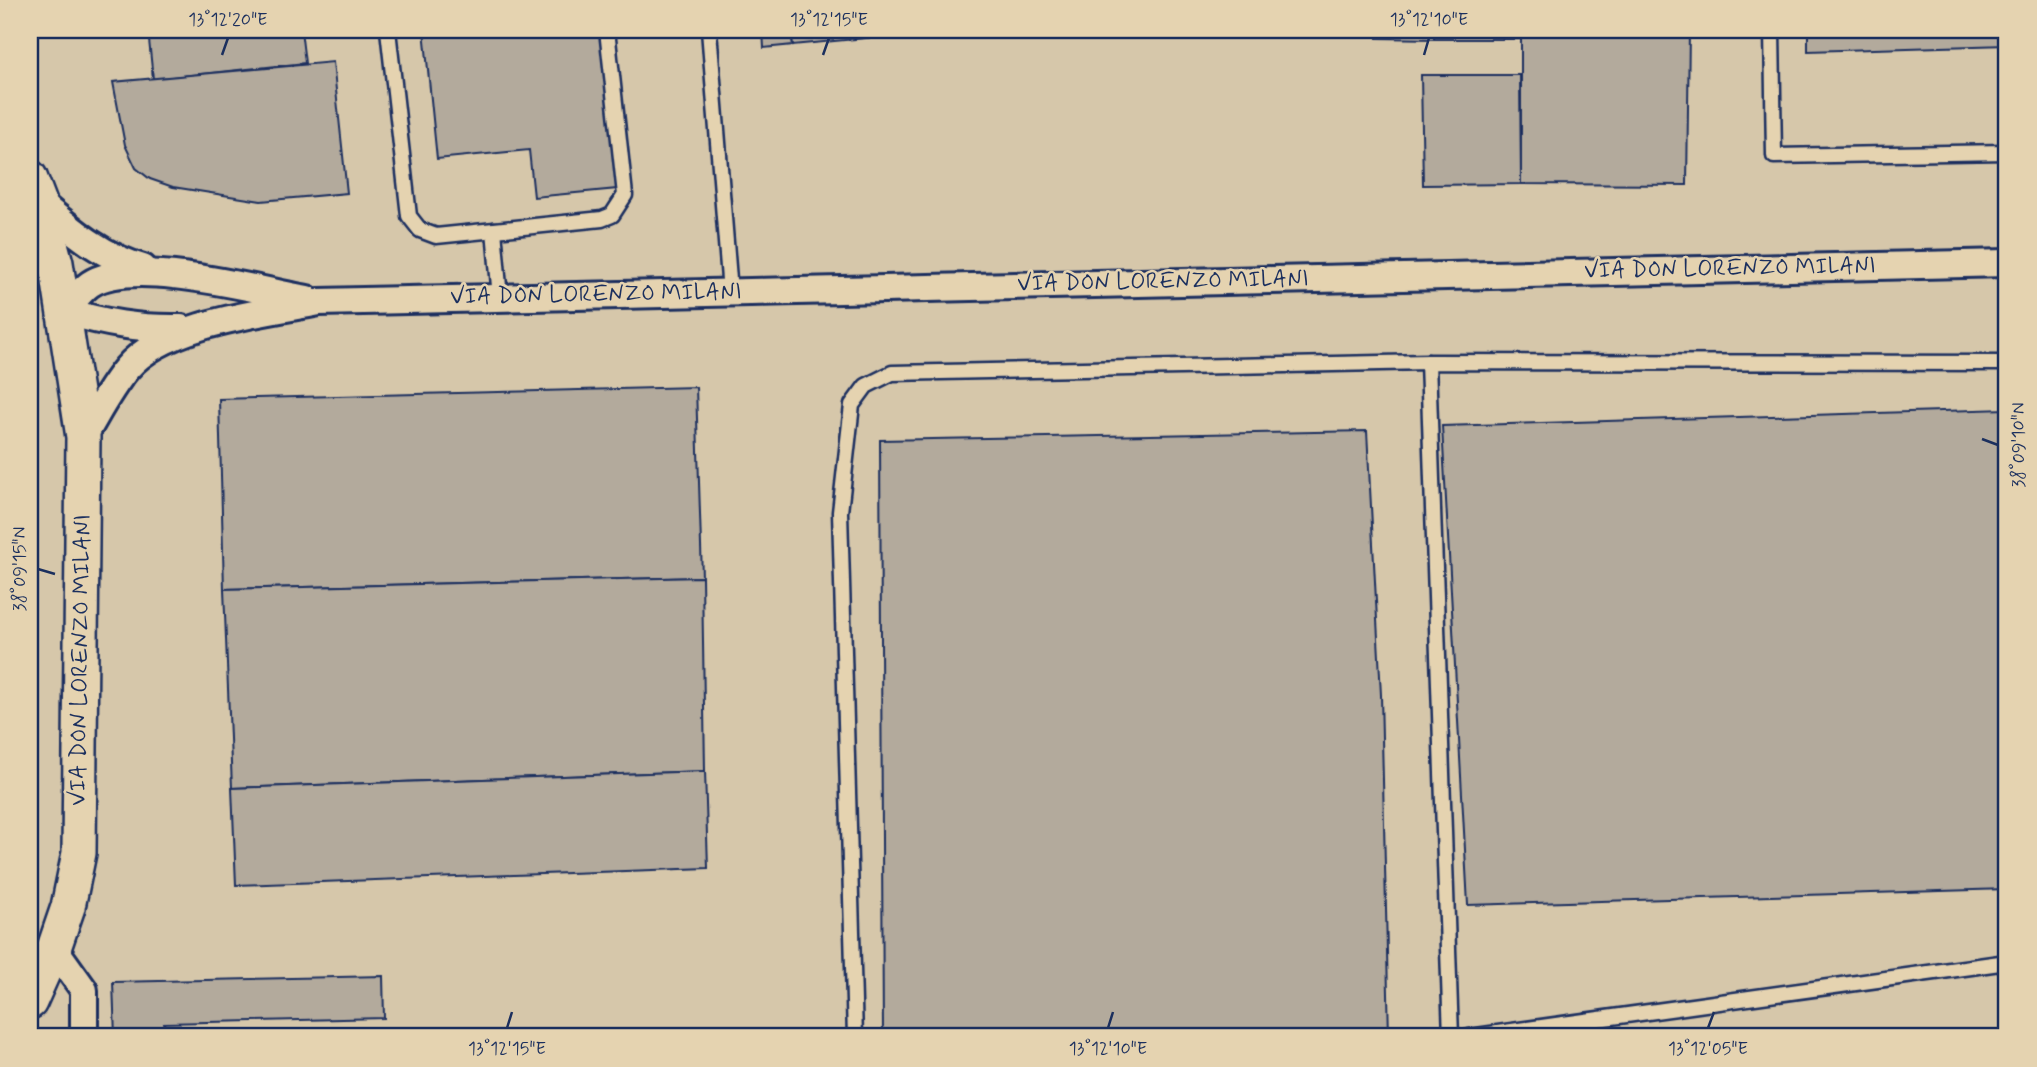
<svg xmlns="http://www.w3.org/2000/svg" width="2037" height="1067" viewBox="0 0 2037 1067" font-family="Mynerve,sans-serif">
<style>
.built{fill:#d6c7aa}
.building{fill:#b3aa9c;stroke:#1b2f5e;stroke-width:2}
.lines{fill:none;stroke-linecap:round;stroke-linejoin:round}
.service-casing{stroke:#1b2f5e;stroke-width:19}
.minor-casing{stroke:#1b2f5e;stroke-width:32}
.tertiary-casing{stroke:#1b2f5e;stroke-width:38}
.service{stroke:#e5d3b0;stroke-width:14}
.minor{stroke:#e5d3b0;stroke-width:26}
.tertiary{stroke:#e5d3b0;stroke-width:33}
.ticks{fill:none;stroke:#1b2f5e;stroke-width:2.5}
.labels{text-anchor:middle;dominant-baseline:central;stroke-width:5;stroke-linejoin:round;paint-order:stroke}
.street-label{font-size:23px;fill:#1b2f5e;stroke:#e5d3b0}
.neatline{fill:none;stroke:#1b2f5e;stroke-width:2.5}
.ticks-label{font-size:18px;text-anchor:middle;fill:#1b2f5e}
</style>
<rect width="100%" height="100%" fill="#e5d3b0"/>
<filter id="ink" filterUnits="userSpaceOnUse"><feTurbulence type="fractalNoise" baseFrequency=".0143" numOctaves="2"/><feDisplacementMap in="SourceGraphic" scale="14" xChannelSelector="R" yChannelSelector="G"/><feConvolveMatrix kernelMatrix="1 2 1 2 8 2 1 2 1" color-interpolation-filters="sRGB"/></filter>
<g filter="url(#ink)">
<rect class="built" x="30" y="30" width="1977" height="1007"/>
<g class="building">
<polygon points="148,30 301,30 305,63 153,79"/>
<polygon points="424,30 601,30 617,189 534,197 529,150 437,159"/>
<polygon points="763,30 791,30 793,45 764,48"/>
<polygon points="791,30 906,30 907,34 793,45"/>
<polygon points="1377,30 1434,30 1434,39 1377,38"/>
<rect x="1434" y="30" width="87" height="9"/>
<polygon points="1521,30 1689,30 1687,185 1521,184"/>
<polygon points="1808,30 2007,30 2007,45 1808,51"/>
<polygon points="333,62 347,193 261,201 173,187 150,179 136,168 125,145 113,82"/>
<polygon points="1421,75 1520,75 1521,184 1423,185"/>
<polygon points="696,387 702,577 224,589 219,399"/>
<polygon points="2007,409 2007,889 1468,905 1442,426"/>
<polygon points="1367,431 1381,695 1389,1037 883,1037 880,440"/>
<polygon points="702,577 705,771 232,788 224,589"/>
<polygon points="705,771 708,868 236,885 232,788"/>
<polygon points="383,976 384,1018 164,1023 165,1037 115,1037 113,982"/>
</g>
<g class="lines">
<defs>
<g id="service">
<polyline points="388,30 409,216 420,230 436,236 602,219 612,215 625,195 607,30"/>
<polyline points="709,30 730,292"/>
<polyline points="1772,30 1774,156 2007,152"/>
<polyline points="494,230 500,298"/>
<polyline points="855,1037 840,512 852,405 866,386 892,373 1428,362"/>
<polyline points="1451,1037 1428,362 2007,363"/>
<polyline points="1469,1037 2007,962"/>
</g>
<g id="minor">
<path d="M 40,203 C 72,230 102,257 143,268"/>
<path d="M 181,328 C 138,329 105,323 64,311 C 72,303 81,290 90,284 C 132,256 257,290 307,299"/>
<path d="M 83,437 C 97,414 109,389 127,368 C 165,323 263,313 319,302 L 2007,263"/>
<polyline points="54,948 84,990 84,1037"/>
</g>
<polyline id="tertiary" points="30,177 40,203 56,263 83,437 79,853 68,907 54,948 30,1002"/>
</defs>
<use href="#service" class="service-casing"/>
<use href="#minor" class="minor-casing"/>
<use href="#tertiary" class="tertiary-casing"/>
<use href="#service" class="service"/>
<use href="#minor" class="minor"/>
<use href="#tertiary" class="tertiary"/>
</g>
</g>
<path class="ticks" d="M 222,55 L 228,38M 823,55 L 829,38M 1424,55 L 1429,38M 1982,439 L 1998,445M 38,569 L 55,574M 507,1028 L 512,1012M 1108,1028 L 1113,1012M 1708,1028 L 1714,1012"/>
<g class="labels">
<g class="street-label">
<text transform="translate(1730 269) rotate(-1)">VIA DON LORENZO MILANI</text>
<text transform="translate(1163 282) rotate(-1)">VIA DON LORENZO MILANI</text>
<text transform="translate(596 295) rotate(-1)">VIA DON LORENZO MILANI</text>
<text transform="translate(81 660) rotate(-89)">VIA DON LORENZO MILANI</text>
</g>
</g>
<rect width="2037" height="1067" fill="none" stroke="#e5d3b0" stroke-width="77"/>
<rect x="38" y="38" width="1960" height="990" class="neatline"/>
<g class="ticks-label">
<text x="228" y="25">13°12'20"E</text>
<text x="829" y="25">13°12'15"E</text>
<text x="1429" y="25">13°12'10"E</text>
<text transform="translate(2018 445) rotate(-90)" y="6">38°09'10"N</text>
<text transform="translate(19 569) rotate(-90)" y="6">38°09'15"N</text>
<text x="507" y="1054">13°12'15"E</text>
<text x="1108" y="1054">13°12'10"E</text>
<text x="1708" y="1054">13°12'05"E</text>
</g>
</svg>
